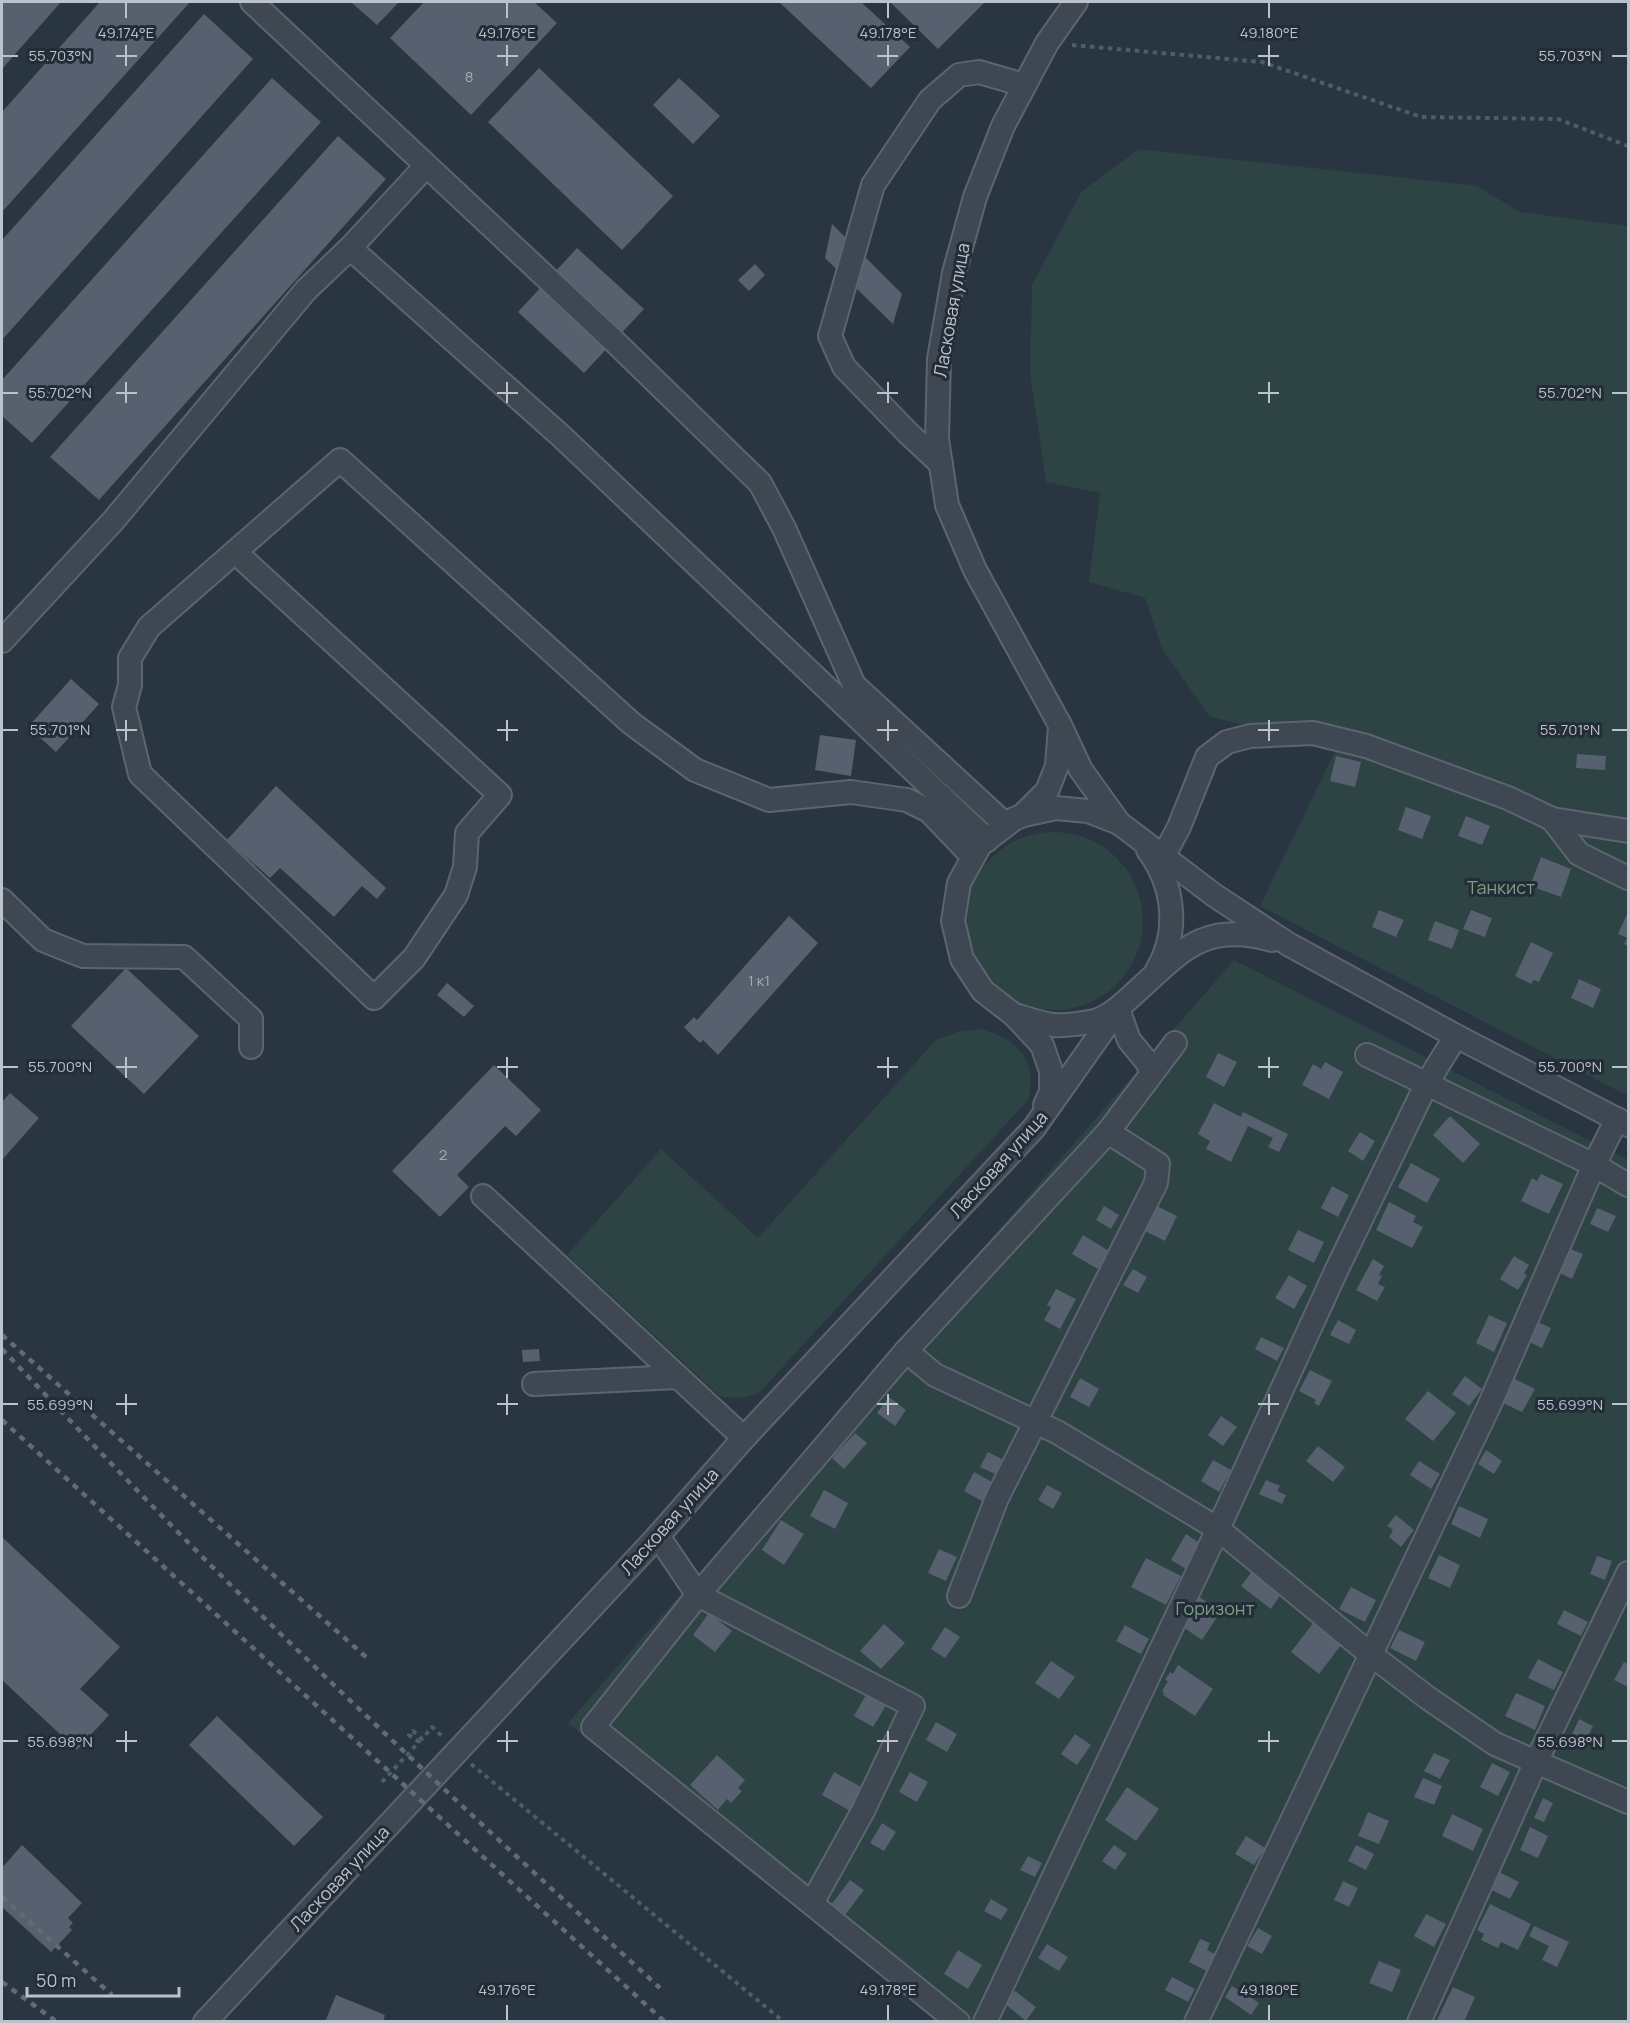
<svg xmlns="http://www.w3.org/2000/svg" width="1630" height="2023" viewBox="0 0 1630 2023" font-family="Manrope,sans-serif">
<style>
.green{fill:#2d4344}
.building{fill:#56606e}
.lines{fill:none;stroke-linecap:round;stroke-linejoin:round}
.minor-casing{stroke:#5c656f;stroke-width:26}
.path{stroke:#4c5f61;stroke-width:4;stroke-dasharray:4.5 4.5;stroke-linecap:butt}
.minor{stroke:#3e4752;stroke-width:22}
.rail{stroke:#616b78;stroke-width:4.5;stroke-dasharray:6 6;stroke-linecap:butt}
.ticks{fill:none;stroke:#bbc2cb;stroke-width:2}
.labels{text-anchor:middle;dominant-baseline:central;stroke-width:6;stroke-linejoin:round;paint-order:stroke}
.number-label{font-size:15px;fill:#a2aab4}
.street-label{font-size:18px;fill:#bbc2cb;stroke:#232c37}
.park-label{font-size:18px;fill:#7c9f83;stroke:#232c37}
.ticks-label{font-size:15px;text-anchor:middle;fill:#bbc2cb;stroke:#232c37;stroke-width:6;stroke-linejoin:round;paint-order:stroke}
</style>
<rect width="100%" height="100%" fill="#2a3542"/>
<g class="green">
<polygon points="1139,149 1477,186 1520,212 1628,226 1628,1096 1260,906 1337,747 1210,717 1162,649 1145,598 1089,582 1100,493 1046,482 1030,373 1032,285 1081,192"/>
<circle cx="1054" cy="921" r="89"/>
<polygon points="1234,960 1628,1160 1628,2021 936,2021 568,1723"/>
<path d="M 980,1029 C 1018,1039 1037,1058 1029,1099 L 759,1393 L 742,1398 L 721,1397 L 567,1255 L 661,1149 L 758,1238 L 936,1040 L 961,1031 Z"/>
</g>
<g class="building">
<polygon points="2,2 61,2 2,69"/>
<polygon points="100,2 190,2 2,212 2,112"/>
<polygon points="351,2 399,2 377,25"/>
<polygon points="424,2 534,2 557,23 471,115 390,38"/>
<polygon points="779,2 861,2 910,47 871,88"/>
<polygon points="890,2 985,2 938,49"/>
<polygon points="204,14 253,59 2,340 2,240"/>
<polygon points="539,68 673,196 622,250 488,122"/>
<polygon points="272,78 321,122 32,443 2,416 2,380"/>
<polygon points="679,78 720,116 693,144 653,105"/>
<polygon points="338,136 386,179 99,500 50,457"/>
<polygon points="832,224 902,294 893,324 825,258"/>
<polygon points="577,248 644,309 584,373 518,312"/>
<polygon points="755,264 765,275 749,291 738,280"/>
<polygon points="71,679 99,704 56,752 28,727"/>
<polygon points="820,735 856,740 851,776 815,770"/>
<polygon points="1577,754 1606,756 1605,770 1576,768"/>
<polygon points="1336,756 1361,762 1355,787 1330,781"/>
<polygon points="276,786 386,888 377,899 362,886 334,917 280,868 270,878 227,840"/>
<polygon points="1406,807 1431,816 1422,839 1398,830"/>
<polygon points="1466,816 1490,826 1482,845 1458,836"/>
<polygon points="1541,857 1571,869 1561,897 1530,886"/>
<polygon points="1379,910 1404,920 1396,937 1372,927"/>
<polygon points="1471,910 1492,918 1485,937 1463,929"/>
<polygon points="1628,912 1628,946 1624,944 1627,938 1618,934"/>
<polygon points="789,916 818,943 718,1055 703,1040 700,1043 684,1027 694,1017 697,1020"/>
<polygon points="1435,921 1459,930 1452,949 1428,940"/>
<polygon points="1531,942 1553,953 1539,982 1534,980 1531,984 1515,976"/>
<polygon points="126,968 199,1036 144,1094 71,1026"/>
<polygon points="1579,979 1601,989 1593,1008 1571,998"/>
<polygon points="447,983 474,1006 464,1017 437,995"/>
<polygon points="1218,1053 1237,1062 1224,1087 1206,1077"/>
<polygon points="1325,1062 1343,1072 1329,1099 1302,1085 1313,1064 1321,1069"/>
<polygon points="494,1065 541,1110 516,1136 505,1126 457,1175 469,1187 440,1217 392,1171"/>
<polygon points="10,1093 39,1118 2,1160 2,1102"/>
<polygon points="1214,1103 1241,1117 1243,1112 1288,1134 1279,1152 1268,1147 1273,1138 1248,1126 1231,1162 1206,1149 1210,1141 1198,1134"/>
<polygon points="1450,1116 1480,1144 1463,1163 1433,1135"/>
<polygon points="1360,1132 1375,1141 1363,1161 1348,1151"/>
<polygon points="1411,1163 1440,1179 1427,1203 1398,1187"/>
<polygon points="1541,1174 1563,1184 1549,1214 1521,1201 1532,1178 1537,1181"/>
<polygon points="1332,1186 1349,1195 1338,1217 1321,1208"/>
<polygon points="1389,1202 1416,1216 1413,1222 1423,1227 1412,1248 1376,1230"/>
<polygon points="1155,1205 1177,1216 1165,1241 1143,1230"/>
<polygon points="1104,1206 1119,1215 1111,1229 1096,1220"/>
<polygon points="1597,1208 1616,1216 1608,1232 1590,1224"/>
<polygon points="1298,1230 1324,1242 1314,1263 1288,1250"/>
<polygon points="1083,1235 1109,1251 1098,1269 1072,1254"/>
<polygon points="1570,1249 1583,1254 1572,1279 1560,1273"/>
<polygon points="1514,1256 1529,1265 1524,1273 1527,1275 1518,1290 1500,1279"/>
<polygon points="1373,1259 1384,1266 1379,1275 1382,1276 1378,1284 1385,1287 1377,1301 1356,1290"/>
<polygon points="1133,1269 1147,1277 1138,1293 1123,1285"/>
<polygon points="1289,1275 1307,1286 1294,1309 1275,1298"/>
<polygon points="1056,1289 1076,1299 1060,1329 1044,1320 1051,1307 1047,1305"/>
<polygon points="1489,1315 1507,1323 1494,1352 1476,1343"/>
<polygon points="1338,1320 1356,1330 1349,1344 1330,1335"/>
<polygon points="1538,1322 1551,1328 1542,1348 1529,1342"/>
<polygon points="1261,1337 1284,1348 1277,1361 1255,1349"/>
<polygon points="539,1349 540,1361 523,1362 522,1350"/>
<polygon points="1310,1370 1332,1381 1319,1406 1314,1403 1316,1400 1299,1391"/>
<polygon points="1465,1376 1482,1389 1469,1406 1452,1394"/>
<polygon points="1080,1378 1099,1389 1089,1407 1070,1397"/>
<polygon points="1515,1379 1535,1389 1522,1412 1503,1403"/>
<polygon points="1428,1391 1456,1413 1433,1441 1405,1419"/>
<polygon points="889,1397 906,1410 895,1426 877,1413"/>
<polygon points="1221,1416 1237,1427 1223,1446 1208,1435"/>
<polygon points="855,1433 867,1443 844,1469 832,1458"/>
<polygon points="1318,1446 1345,1467 1333,1482 1306,1461"/>
<polygon points="1486,1450 1502,1461 1494,1474 1478,1464"/>
<polygon points="988,1452 1002,1459 995,1474 980,1467"/>
<polygon points="1213,1460 1231,1470 1219,1492 1201,1481"/>
<polygon points="1419,1461 1440,1474 1431,1489 1410,1475"/>
<polygon points="974,1472 992,1482 982,1501 964,1491"/>
<polygon points="1266,1480 1280,1486 1277,1491 1286,1495 1282,1504 1259,1494"/>
<polygon points="1047,1485 1062,1493 1053,1509 1038,1500"/>
<polygon points="824,1490 848,1503 835,1529 810,1516"/>
<polygon points="1459,1506 1488,1519 1480,1538 1451,1524"/>
<polygon points="1396,1515 1414,1530 1401,1547 1389,1537 1393,1530 1387,1526"/>
<polygon points="781,1520 804,1534 784,1565 762,1550"/>
<polygon points="1186,1534 1201,1544 1186,1569 1171,1560"/>
<polygon points="2,1537 120,1647 80,1689 109,1715 77,1750 2,1680"/>
<polygon points="939,1549 957,1557 946,1581 928,1573"/>
<polygon points="1439,1555 1460,1565 1450,1588 1428,1578"/>
<polygon points="1597,1556 1612,1561 1605,1580 1590,1574"/>
<polygon points="1146,1558 1181,1576 1166,1605 1131,1587"/>
<polygon points="1253,1570 1283,1591 1271,1609 1241,1586"/>
<polygon points="1351,1587 1376,1600 1365,1622 1339,1609"/>
<polygon points="1196,1595 1207,1602 1205,1605 1219,1614 1202,1640 1183,1627 1194,1612 1187,1607"/>
<polygon points="1564,1610 1588,1622 1581,1636 1557,1624"/>
<polygon points="709,1613 732,1631 715,1652 693,1635"/>
<polygon points="1314,1622 1342,1644 1319,1674 1291,1652"/>
<polygon points="884,1624 905,1643 881,1669 860,1651"/>
<polygon points="1125,1625 1149,1639 1141,1654 1116,1641"/>
<polygon points="945,1627 960,1637 945,1658 931,1649"/>
<polygon points="1399,1630 1425,1642 1416,1661 1390,1648"/>
<polygon points="1538,1659 1563,1672 1554,1690 1528,1678"/>
<polygon points="1051,1661 1075,1677 1059,1699 1035,1683"/>
<polygon points="1624,1662 1628,1664 1628,1687 1614,1680"/>
<polygon points="1178,1665 1213,1689 1195,1716 1163,1695 1164,1693 1162,1691 1168,1681 1165,1680 1170,1672 1173,1674"/>
<polygon points="867,1693 887,1704 873,1727 854,1716"/>
<polygon points="1516,1693 1545,1706 1535,1730 1505,1716"/>
<polygon points="217,1716 323,1817 294,1846 189,1745"/>
<polygon points="1579,1719 1593,1726 1584,1745 1570,1739"/>
<polygon points="936,1722 957,1734 947,1752 926,1740"/>
<polygon points="1075,1734 1091,1745 1077,1765 1061,1754"/>
<polygon points="1434,1753 1450,1760 1440,1779 1424,1771"/>
<polygon points="717,1755 745,1780 738,1788 742,1791 731,1803 727,1799 718,1810 690,1785"/>
<polygon points="1492,1763 1510,1772 1498,1796 1480,1787"/>
<polygon points="834,1772 865,1789 852,1812 822,1795"/>
<polygon points="910,1772 928,1782 917,1802 899,1792"/>
<polygon points="1423,1778 1442,1786 1434,1805 1414,1797"/>
<polygon points="1127,1787 1159,1809 1136,1841 1105,1820"/>
<polygon points="1543,1798 1553,1803 1544,1822 1534,1818"/>
<polygon points="1368,1812 1389,1821 1379,1844 1358,1836"/>
<polygon points="1452,1814 1483,1829 1473,1851 1442,1836"/>
<polygon points="882,1823 896,1832 884,1851 870,1843"/>
<polygon points="1530,1827 1548,1836 1538,1858 1520,1850"/>
<polygon points="1246,1836 1265,1848 1254,1865 1235,1854"/>
<polygon points="22,1845 82,1903 68,1918 73,1923 69,1927 72,1930 51,1952 2,1907 2,1868"/>
<polygon points="1114,1845 1127,1854 1115,1870 1102,1861"/>
<polygon points="1356,1845 1374,1854 1366,1870 1348,1861"/>
<polygon points="1028,1856 1042,1863 1035,1877 1020,1870"/>
<polygon points="1499,1872 1519,1882 1510,1899 1490,1889"/>
<polygon points="850,1880 864,1890 845,1915 831,1905"/>
<polygon points="1343,1881 1358,1888 1349,1907 1334,1900"/>
<polygon points="991,1899 1008,1909 1001,1920 984,1911"/>
<polygon points="1490,1904 1531,1924 1518,1950 1501,1942 1498,1948 1481,1940 1484,1934 1477,1930"/>
<polygon points="1426,1914 1446,1924 1434,1947 1414,1936"/>
<polygon points="1534,1926 1569,1942 1557,1967 1542,1960 1549,1946 1529,1936"/>
<polygon points="1258,1928 1272,1936 1262,1954 1247,1946"/>
<polygon points="1200,1939 1210,1943 1207,1950 1217,1955 1209,1972 1189,1962"/>
<polygon points="1047,1944 1068,1957 1059,1971 1038,1958"/>
<polygon points="958,1950 982,1965 968,1989 944,1974"/>
<polygon points="1379,1961 1401,1970 1392,1992 1369,1983"/>
<polygon points="1172,1977 1195,1989 1188,2002 1165,1990"/>
<polygon points="1232,1986 1241,1992 1244,1988 1253,1993 1250,1997 1259,2003 1251,2015 1225,1997"/>
<polygon points="1453,1987 1475,1997 1464,2022 1441,2022 1437,2020"/>
<polygon points="1015,1991 1036,2007 1026,2021 1005,2004"/>
<polygon points="336,1995 385,2015 383,2022 325,2022"/>
</g>
<g class="lines">
<defs>
<g id="minor">
<polyline points="252,2 614,341 760,483 784,528 854,685 1006,825"/>
<polyline points="1076,2 1047,43 1003,126 975,197 954,273 939,359 937,439 947,505 975,570 1060,725 1081,770 1119,823"/>
<polyline points="350,248 561,436 987,840"/>
<polyline points="941,464 908,433 844,367 830,336 873,185 930,100 959,75 979,72 1024,85"/>
<polyline points="235,552 500,795 467,833 465,867 456,895 414,958 374,998 140,774 124,707 130,685 130,658 149,627 340,460 631,723 695,770 769,800 851,792 907,800 929,811 973,857"/>
<polyline points="2,641 113,521 306,290 350,248 426,166"/>
<polyline points="1024,814 1047,791 1057,766 1060,727"/>
<polyline points="1552,819 1579,854 1628,878"/>
<path d="M 1148,850 C 1174,885 1180,931 1157,970"/>
<polyline points="1163,857 1179,827 1207,757 1227,742 1250,736 1313,733 1366,746 1508,798 1552,819 1628,831"/>
<polyline points="2,900 43,940 83,956 184,957 251,1019 251,1047"/>
<polyline points="1118,1009 1129,1040 1147,1062 1152,1073"/>
<path d="M 1014,1015 C 1027,1018 1041,1024 1054,1025 C 1063,1026 1086,1023 1095,1021 C 1111,1016 1124,1003 1136,992 C 1182,950 1205,921 1272,940"/>
<polyline points="1367,1055 1594,1165 1628,1185"/>
<polyline points="1045,1105 1051,1092 1051,1071 1042,1045 1014,1015 983,991 962,959 953,921 959,883 980,845 1014,819 1024,815 1056,808 1088,811 1119,823 1214,895 1288,944 1456,1036 1628,1125"/>
<polyline points="483,1196 744,1438"/>
<polyline points="906,1351 935,1375 1057,1432 1218,1529 1370,1654 1428,1698 1495,1744 1628,1802"/>
<polyline points="534,1384 677,1377"/>
<polyline points="658,1536 698,1595 913,1706 863,1811 812,1903"/>
<polyline points="959,1596 997,1498 1156,1183 1158,1164 1108,1132"/>
<polyline points="205,2022 658,1536 744,1438 1034,1128 1118,1009"/>
<polyline points="958,2022 593,1727 698,1595 906,1351 1108,1132 1175,1043"/>
<polyline points="985,2022 1218,1529 1337,1269 1427,1083 1456,1036"/>
<polyline points="1196,2022 1489,1406 1594,1165 1617,1119"/>
<polyline points="1419,2022 1536,1762 1628,1573"/>
</g>
</defs>
<use href="#minor" class="minor-casing"/>
<g class="path">
<polyline points="1072,45 1262,62 1421,117 1558,119 1628,146"/>
<polyline points="471,1764 784,2022"/>
<polyline points="382,1782 419,1742 409,1735 413,1731 422,1739 432,1727 444,1738"/>
</g>
<use href="#minor" class="minor"/>
<g class="rail">
<polyline points="2,1335 366,1657"/>
<path d="M 2,1349 C 95,1447 188,1545 286,1639 C 408,1757 534,1873 660,1988"/>
<polyline points="2,1420 665,2022"/>
<polyline points="2,1897 112,1995"/>
<polyline points="2,1982 57,2022"/>
</g>
</g>
<path class="ticks" d="M 126,3 L 126,18M 507,3 L 507,18M 888,3 L 888,18M 1269,3 L 1269,18M 126,45 L 126,66M 507,45 L 507,66M 888,45 L 888,66M 1269,45 L 1269,66M 3,56 L 18,56M 116,56 L 137,56M 497,56 L 518,56M 877,56 L 898,56M 1258,56 L 1279,56M 1612,56 L 1627,56M 126,382 L 126,403M 507,382 L 507,403M 888,382 L 888,403M 1269,382 L 1269,403M 3,393 L 18,393M 116,393 L 137,393M 497,393 L 518,393M 877,393 L 898,393M 1258,393 L 1279,393M 1612,393 L 1627,393M 126,720 L 126,741M 507,720 L 507,741M 888,720 L 888,741M 1269,720 L 1269,741M 3,730 L 18,730M 116,730 L 137,730M 497,730 L 518,730M 877,730 L 898,730M 1258,730 L 1279,730M 1612,730 L 1627,730M 126,1057 L 126,1078M 507,1057 L 507,1078M 888,1057 L 888,1078M 1269,1057 L 1269,1078M 3,1067 L 18,1067M 116,1067 L 137,1067M 497,1067 L 518,1067M 877,1067 L 898,1067M 1258,1067 L 1279,1067M 1612,1067 L 1627,1067M 126,1394 L 126,1415M 507,1394 L 507,1415M 888,1394 L 888,1415M 1269,1394 L 1269,1415M 3,1404 L 18,1404M 116,1404 L 137,1404M 497,1404 L 518,1404M 877,1404 L 898,1404M 1258,1404 L 1279,1404M 1612,1404 L 1627,1404M 126,1731 L 126,1752M 507,1731 L 507,1752M 888,1731 L 888,1752M 1269,1731 L 1269,1752M 3,1741 L 18,1741M 116,1741 L 137,1741M 497,1741 L 518,1741M 877,1741 L 898,1741M 1258,1741 L 1279,1741M 1612,1741 L 1627,1741M 507,2005 L 507,2020M 888,2005 L 888,2020M 1269,2005 L 1269,2020"/>
<g class="labels">
<g class="number-label">
<text x="469" y="76">8</text>
<text x="759" y="980">1 к1</text>
<text x="443" y="1154">2</text>
</g>
<g class="street-label">
<text transform="translate(951 310) rotate(-80)">Ласковая улица</text>
<text transform="translate(998 1164) rotate(-48)">Ласковая улица</text>
<text transform="translate(669 1521) rotate(-48)">Ласковая улица</text>
<text transform="translate(339 1878) rotate(-47)">Ласковая улица</text>
</g>
<g class="park-label">
<text x="1501" y="887">Танкист</text>
<text x="1215" y="1608">Горизонт</text>
</g>
</g>
<g class="ticks-label">
<text x="126" y="38">49.174°E</text>
<text x="507" y="38">49.176°E</text>
<text x="888" y="38">49.178°E</text>
<text x="1269" y="38">49.180°E</text>
<text x="60" y="61">55.703°N</text>
<text x="1570" y="61">55.703°N</text>
<text x="60" y="398">55.702°N</text>
<text x="1570" y="398">55.702°N</text>
<text x="60" y="735">55.701°N</text>
<text x="1570" y="735">55.701°N</text>
<text x="60" y="1072">55.700°N</text>
<text x="1570" y="1072">55.700°N</text>
<text x="60" y="1410">55.699°N</text>
<text x="1570" y="1410">55.699°N</text>
<text x="60" y="1747">55.698°N</text>
<text x="1570" y="1747">55.698°N</text>
<text x="507" y="1995">49.176°E</text>
<text x="888" y="1995">49.178°E</text>
<text x="1269" y="1995">49.180°E</text>
</g>
<rect width="1630" height="2023" fill="none" stroke="#bbc2cb" stroke-width="6"/>
<path d="M27 1987v9h152v-9" fill="none" stroke="#bbc2cb" stroke-width="3"/>
<text x="36" y="1987" font-size="18" fill="#bbc2cb" stroke="#232c37" stroke-width="4.5" paint-order="stroke">50 m</text>
</svg>
